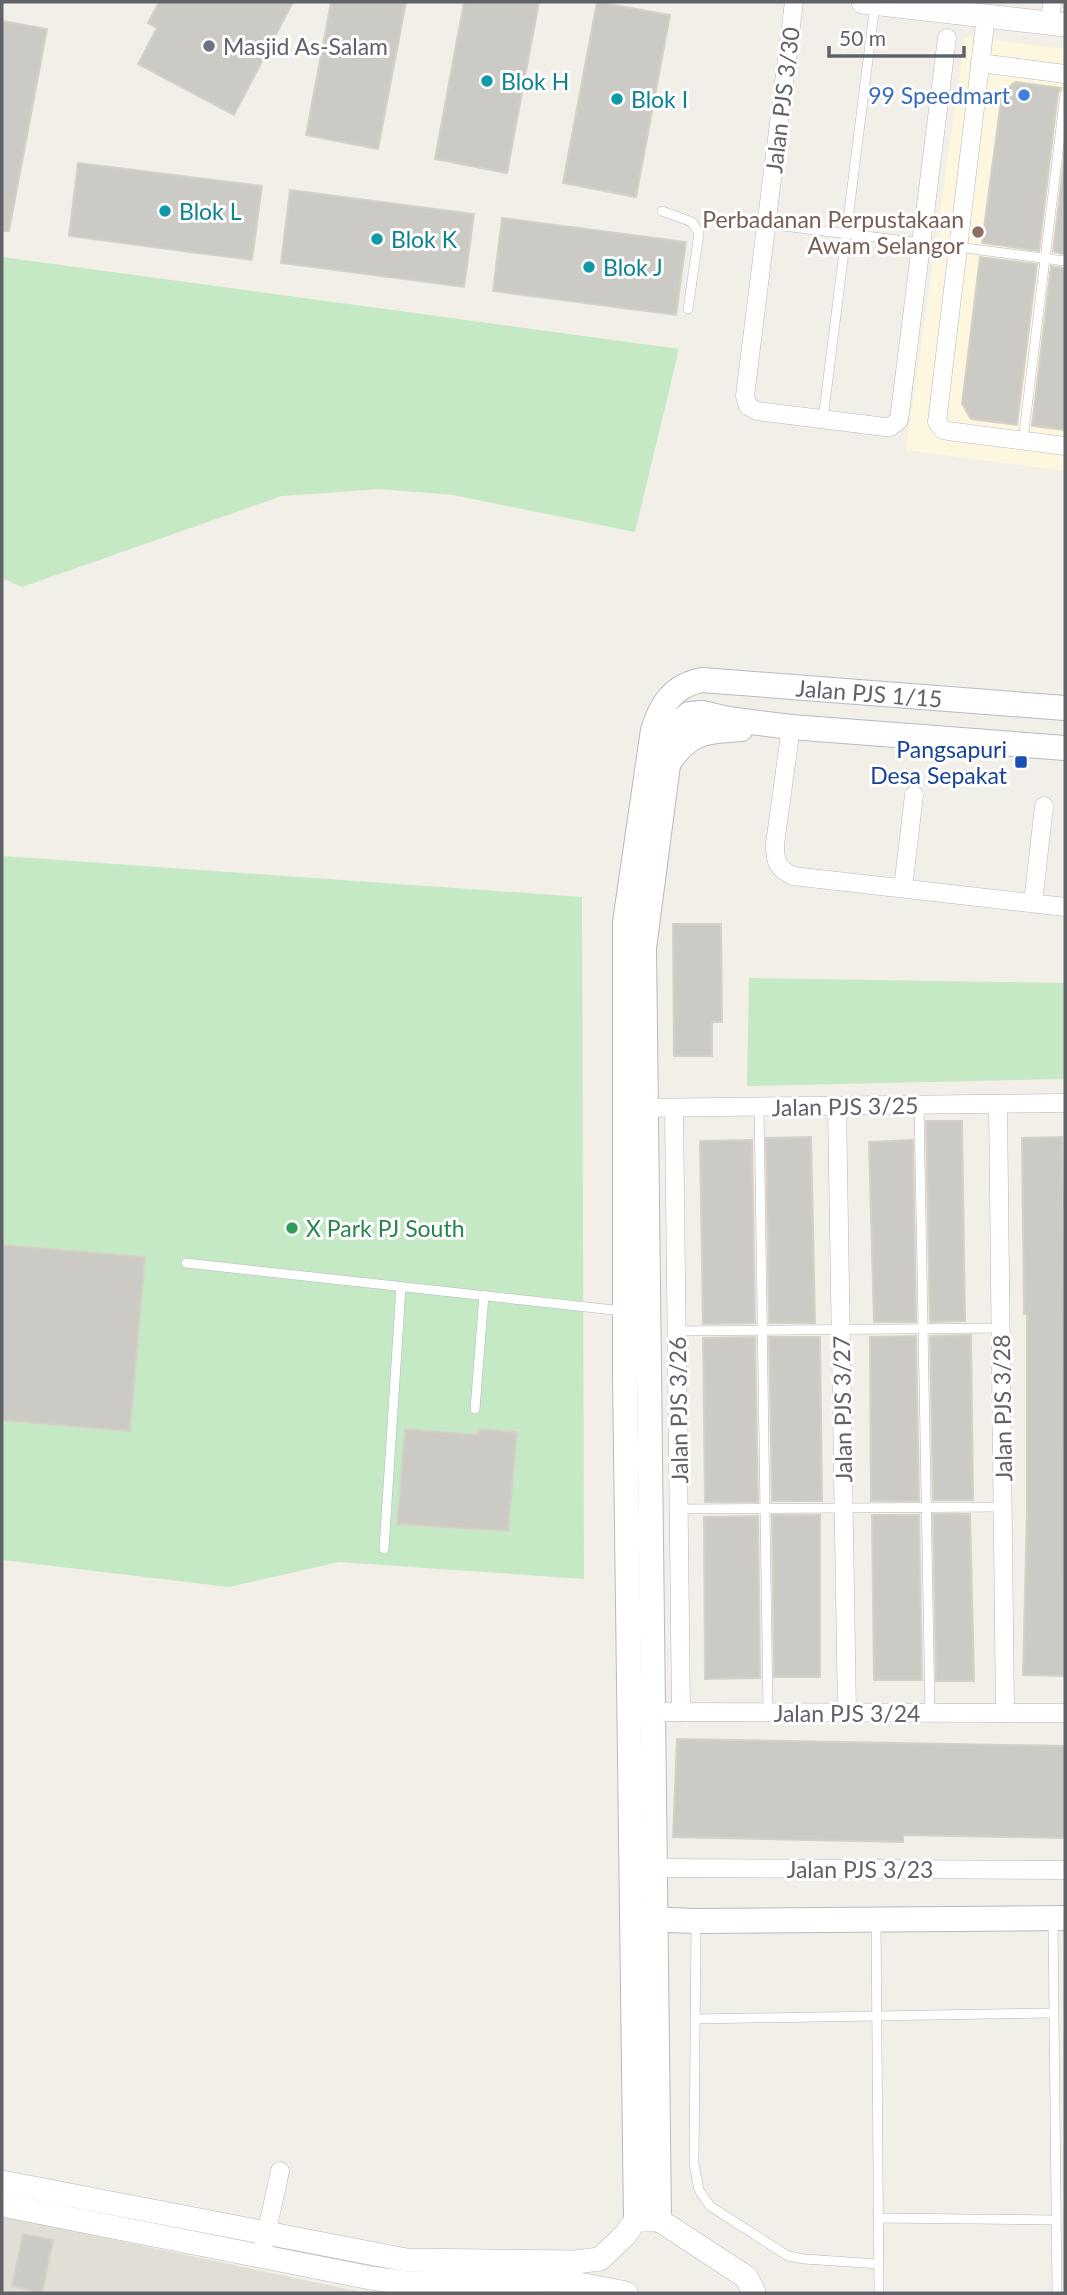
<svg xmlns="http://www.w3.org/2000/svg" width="1067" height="2295" viewBox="0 0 1067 2295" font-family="Lato,sans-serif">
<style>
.commercial{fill:#fef7e0}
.education{fill:#e1ded6}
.green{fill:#c5e8c5}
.building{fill:#cccac5;stroke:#d6d1c6;stroke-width:2}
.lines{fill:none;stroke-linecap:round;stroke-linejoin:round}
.service-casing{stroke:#b5b8bc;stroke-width:10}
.minor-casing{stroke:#b5b8bc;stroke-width:19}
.tertiary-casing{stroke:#b5b8bc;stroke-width:24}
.secondary-casing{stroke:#b6babf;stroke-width:26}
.service{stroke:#fff;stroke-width:9}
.minor{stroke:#fff;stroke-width:18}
.tertiary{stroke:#fff;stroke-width:23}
.secondary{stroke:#fff;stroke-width:24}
.worship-dot{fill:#6b7280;stroke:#fff;stroke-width:2.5}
.culture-dot{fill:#0f9aa8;stroke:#fff;stroke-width:2.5}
.shop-dot{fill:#3f7fe0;stroke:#fff;stroke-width:2.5}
.education-dot{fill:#8d6e63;stroke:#fff;stroke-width:2.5}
.transit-dot{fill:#1a4fb4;stroke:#fff;stroke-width:2.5}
.leisure-dot{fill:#2e9e5b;stroke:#fff;stroke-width:2.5}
.labels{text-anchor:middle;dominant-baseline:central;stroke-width:6;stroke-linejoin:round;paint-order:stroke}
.worship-label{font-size:23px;fill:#5b616d;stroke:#fff;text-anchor:start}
.culture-label{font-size:23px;fill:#0d838f;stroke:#fff;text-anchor:start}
.shop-label{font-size:23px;fill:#366cbe;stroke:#fff;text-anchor:end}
.street-label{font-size:23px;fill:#5f6368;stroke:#fff}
.education-label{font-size:23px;fill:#785e54;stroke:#fff;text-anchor:end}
.transit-label{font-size:23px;fill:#164399;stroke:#fff;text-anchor:end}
.leisure-label{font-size:23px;fill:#27864d;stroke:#fff;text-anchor:start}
</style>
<rect width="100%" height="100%" fill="#f1efe8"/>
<polygon class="commercial" points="965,37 1065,49 1065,471 906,450"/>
<polygon class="education" points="3,2216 366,2293 2,2293"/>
<g class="green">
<polygon points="2,257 679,349 635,532 453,495 380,489 282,496 22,587 2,578"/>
<polygon points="2,856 582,897 584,1579 339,1562 229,1587 2,1560"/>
<polygon points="749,978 1065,983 1065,1079 747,1086"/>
</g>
<g class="building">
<polygon points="159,2 293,2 234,115 138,64 157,28 148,23"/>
<polygon points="331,2 406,2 378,149 306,135"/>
<polygon points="464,2 539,2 507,173 435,159"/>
<polygon points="597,2 670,15 636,197 563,183"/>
<polygon points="2,21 47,29 9,231 2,231"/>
<polygon points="1015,82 1061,88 1058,93 1039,251 982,243 1002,93"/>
<polygon points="1065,150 1065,254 1053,252"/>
<polygon points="78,163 262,186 252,260 69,236"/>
<polygon points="290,190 474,214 464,287 281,263"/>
<polygon points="502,218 686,242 676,315 493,291"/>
<polygon points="980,257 1037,264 1017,425 971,419 962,404"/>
<polygon points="1051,266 1065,268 1065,430 1032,426"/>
<polygon points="673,924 721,924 722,1022 712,1022 712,1056 674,1056"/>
<polygon points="926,1121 962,1121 965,1321 930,1322"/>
<polygon points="811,1137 815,1323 769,1323 766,1138"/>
<polygon points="1062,1137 1065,1334 1064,1676 1023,1675 1027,1512 1027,1314 1024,1314 1022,1138"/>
<polygon points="752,1140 755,1323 703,1324 700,1141"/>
<polygon points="913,1140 916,1322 874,1322 869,1142"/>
<polygon points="2,1245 145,1257 130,1431 2,1420"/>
<polygon points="971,1335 973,1500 933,1500 930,1336"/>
<polygon points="916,1336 919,1501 871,1501 870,1337"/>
<polygon points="755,1337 758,1502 705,1502 703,1338"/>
<polygon points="769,1337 820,1337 822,1501 772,1501"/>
<polygon points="405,1429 478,1435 479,1429 517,1432 508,1531 397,1524"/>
<polygon points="933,1514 970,1514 974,1681 936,1681"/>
<polygon points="772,1515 820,1515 820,1677 774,1677"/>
<polygon points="872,1515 919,1515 922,1680 874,1680"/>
<polygon points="758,1516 760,1678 705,1679 704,1517"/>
<polygon points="677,1739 1065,1746 1065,1838 903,1835 903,1842 673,1837"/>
<polygon points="23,2234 53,2240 42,2293 12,2286"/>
</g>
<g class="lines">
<defs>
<g id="service">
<polyline points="662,211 692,222 699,233 688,309"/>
<polyline points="767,224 922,243"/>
<polyline points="957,247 1065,261"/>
<polyline points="823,419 875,4"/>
<polyline points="1023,441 1065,94"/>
<polyline points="919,1105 930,1713"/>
<polyline points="759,1107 768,1712"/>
<polyline points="186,1263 623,1311"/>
<polyline points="677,1331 1001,1328"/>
<polyline points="475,1409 484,1295"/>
<polyline points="679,1509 1003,1507"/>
<polyline points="384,1549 401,1287"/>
<polyline points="876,1921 879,2293"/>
<polyline points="1053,1921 1057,2293"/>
<polyline points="696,1923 694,2164 699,2190 710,2206 788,2256 804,2259 879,2264"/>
<polyline points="695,2019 1053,2013"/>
<polyline points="878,2218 1056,2220"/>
</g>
<g id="minor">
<polyline points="794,2 745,396 748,406 757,411 885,427 890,427 899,420 947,38"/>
<polyline points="986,16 937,422 943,430 948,431 1065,446"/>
<polyline points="1050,24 1052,2"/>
<polyline points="980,63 1065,74"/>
<path d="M 791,727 L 775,844 C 775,862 777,868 793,876 L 1065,907"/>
<polyline points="903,888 914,795"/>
<polyline points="1033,903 1044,806"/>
<polyline points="998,1104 1005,1713"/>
<polyline points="837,1106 847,1713"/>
<polyline points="635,1108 1065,1103"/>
<polyline points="674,1108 681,1712"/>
<polyline points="642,1712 1065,1713"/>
<polyline points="655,1868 1065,1870"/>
<polyline points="264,2244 280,2171"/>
</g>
<g id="tertiary">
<polyline points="863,2 1065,25"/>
<polyline points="2,2182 406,2260 575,2262 600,2259 625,2235 636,2220 659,2220 746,2277 754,2292"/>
<polyline points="2,2205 371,2278 406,2283 558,2280 626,2293"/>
</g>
<g id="secondary">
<path d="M 669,762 C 690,732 705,731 741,729"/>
<polyline points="642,1919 696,1921 1065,1918"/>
<path id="s1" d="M 636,2220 L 625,1372 L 625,922 L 653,730 C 661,704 674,685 702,680 L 1065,708"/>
<polyline points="659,2220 644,948 671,742 681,721 689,714 702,713 728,719 791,727 1065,748"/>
</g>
</defs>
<use href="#service" class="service-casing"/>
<use href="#minor" class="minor-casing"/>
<use href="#tertiary" class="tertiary-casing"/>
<use href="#secondary" class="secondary-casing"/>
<use href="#service" class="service"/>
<use href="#minor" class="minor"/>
<use href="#tertiary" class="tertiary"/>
<use href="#secondary" class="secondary"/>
</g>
<circle class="worship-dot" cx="209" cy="46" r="7"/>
<g class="culture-dot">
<circle cx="487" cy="81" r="7"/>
<circle cx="617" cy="99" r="7"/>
<circle cx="165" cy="211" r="7"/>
<circle cx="377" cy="239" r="7"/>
<circle cx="589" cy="267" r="7"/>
</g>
<circle class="shop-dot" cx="1024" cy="95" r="7"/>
<circle class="education-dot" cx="978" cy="232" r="7"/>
<rect class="transit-dot" x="1014" y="755" width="14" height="14" rx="3.5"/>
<circle class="leisure-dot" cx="292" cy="1228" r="7"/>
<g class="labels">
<g class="worship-label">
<text x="223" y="46">Masjid As-Salam</text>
</g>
<g class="culture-label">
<text x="501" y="81">Blok H</text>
<text x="631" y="99">Blok I</text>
<text x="179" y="211">Blok L</text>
<text x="391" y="239">Blok K</text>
<text x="603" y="267">Blok J</text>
</g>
<g class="shop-label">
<text x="1010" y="95">99 Speedmart</text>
</g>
<g class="street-label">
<text transform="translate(782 100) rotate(-83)">Jalan PJS 3/30</text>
<text stroke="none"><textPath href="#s1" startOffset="1734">Jalan PJS 1/15</textPath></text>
<text transform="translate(845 1106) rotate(-1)">Jalan PJS 3/25</text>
<text transform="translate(1002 1408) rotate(-91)">Jalan PJS 3/28</text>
<text transform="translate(842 1409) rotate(-91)">Jalan PJS 3/27</text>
<text transform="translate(678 1410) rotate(-91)">Jalan PJS 3/26</text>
<text x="847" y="1713">Jalan PJS 3/24</text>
<text x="860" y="1869">Jalan PJS 3/23</text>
</g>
<g class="education-label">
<text x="964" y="219">Perbadanan Perpustakaan<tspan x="964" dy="26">Awam Selangor</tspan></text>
</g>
<g class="transit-label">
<text x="1007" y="749">Pangsapuri<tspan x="1007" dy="26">Desa Sepakat</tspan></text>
</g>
<g class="leisure-label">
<text x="306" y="1228">X Park PJ South</text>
</g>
</g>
<rect width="1067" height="2295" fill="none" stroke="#5f6368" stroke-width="7"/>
<path d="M829 46v10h135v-10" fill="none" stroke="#5f6368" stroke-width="3.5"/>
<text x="839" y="46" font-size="21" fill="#5f6368" stroke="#ffffff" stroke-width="5" paint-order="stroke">50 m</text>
</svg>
